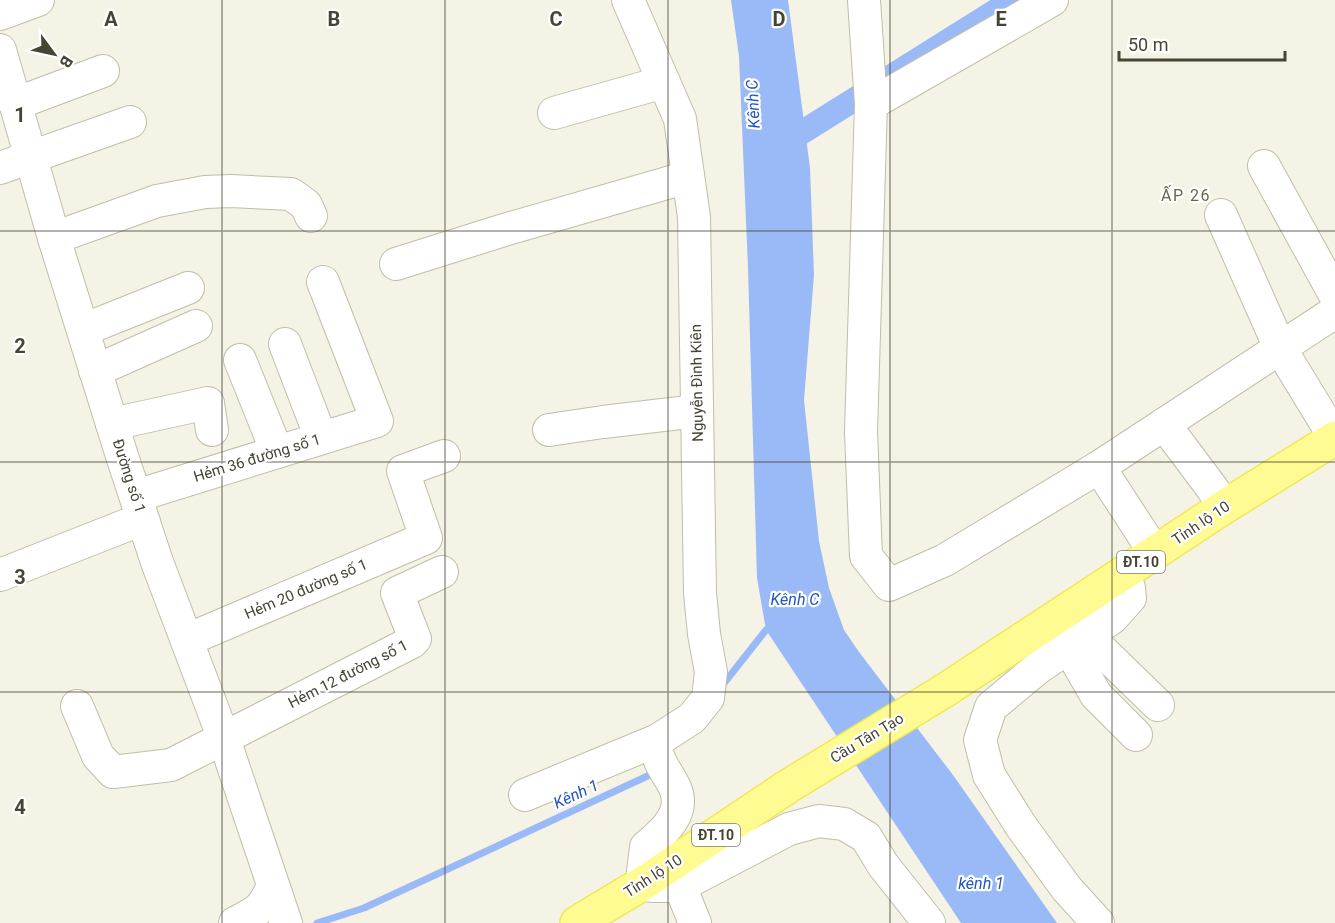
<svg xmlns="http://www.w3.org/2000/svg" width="1335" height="923" viewBox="0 0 1335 923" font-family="Roboto,sans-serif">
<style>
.water{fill:#9abaf7}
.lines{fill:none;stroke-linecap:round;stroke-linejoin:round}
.stream{stroke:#9abaf7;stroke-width:7}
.canal{stroke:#9abaf7;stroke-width:24}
.minor-casing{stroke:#c0bea6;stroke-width:34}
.major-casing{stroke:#efe857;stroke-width:36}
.minor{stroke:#fff;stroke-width:32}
.major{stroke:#fffb93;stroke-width:33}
.grid{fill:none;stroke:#474434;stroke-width:1.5;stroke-opacity:0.55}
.labels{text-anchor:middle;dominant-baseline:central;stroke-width:4.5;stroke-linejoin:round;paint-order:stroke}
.shield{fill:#fff;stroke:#7e7c71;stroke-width:1.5}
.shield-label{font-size:14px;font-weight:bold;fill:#474434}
.street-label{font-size:15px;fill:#474434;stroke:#fff}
.water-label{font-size:16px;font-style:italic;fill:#2255bd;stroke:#fff}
.neighbourhood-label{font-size:16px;letter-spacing:1.5px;fill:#6b664a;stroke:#fff}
.grid-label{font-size:20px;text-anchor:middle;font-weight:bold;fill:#474434;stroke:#fff;stroke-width:4.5;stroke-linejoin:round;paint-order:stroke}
</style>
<rect width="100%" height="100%" fill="#f4f3e5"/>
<polygon class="water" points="731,0 788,0 810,168 814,275 804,400 819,541 829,588 844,630 859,652 953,775 1057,923 961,923 766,630 757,578 748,268 739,56"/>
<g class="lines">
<g class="stream">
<polyline points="721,687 766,630 774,626"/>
<polyline points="317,923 364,908 654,773 656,769"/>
</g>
<polyline class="canal" points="777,148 1013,0"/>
<defs>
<g id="minor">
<path d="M 628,0 L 680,119 L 694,217 L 700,593 L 704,634 L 711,672 L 708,698 L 692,718 L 658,740 C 655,749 657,754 661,763 C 665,771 671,779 675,788 C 686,813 664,832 646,847 L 643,871 L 645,882 L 651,886 L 680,886 L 789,829 L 819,821 L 844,824 L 866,837 L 883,865 L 929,923"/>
<polyline points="864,0 871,104 861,432 866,556 889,585 945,560 1099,467 1335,312"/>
<polyline points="0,14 38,0"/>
<polyline points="0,50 54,238 122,456 157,562 224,739 286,923"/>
<polyline points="15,104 103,71"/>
<polyline points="871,104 1052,0"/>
<polyline points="554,113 664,82"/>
<polyline points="1264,166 1335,295"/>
<polyline points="0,168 130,122"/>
<polyline points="1221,215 1280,348 1335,438"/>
<polyline points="54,238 157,201 205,192 231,191 291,194 306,205 311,216"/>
<polyline points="396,264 504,230 688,177"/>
<polyline points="83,330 188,288"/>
<polyline points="285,344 321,438"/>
<polyline points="240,360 277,452"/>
<polyline points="95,371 196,326"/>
<polyline points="112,424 208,403 212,430"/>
<polyline points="1164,424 1212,488 1224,507"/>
<polyline points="549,430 603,422 697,411"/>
<polyline points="1099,467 1155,553"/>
<polyline points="136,496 377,421 323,282"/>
<polyline points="0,575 127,525 144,522"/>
<polyline points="1087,636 1158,705"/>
<polyline points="187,640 426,538 403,471 444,456"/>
<polyline points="1069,648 1096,695 1136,735"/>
<polyline points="77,706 98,756 113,772 171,765 412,642 415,639 397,593 442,572"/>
<polyline points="525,795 658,740"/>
<polyline points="680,886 695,923"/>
<path d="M 235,923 C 258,911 262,910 273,886"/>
<polyline points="1098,923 1067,889 1021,826 989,775 980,740 991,707 1038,668 1112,618 1130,598 1129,588 1123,573"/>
</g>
<polyline id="major" points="577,923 645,882 787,787 947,689 1224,507 1335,438"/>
</defs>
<use href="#minor" class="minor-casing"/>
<use href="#major" class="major-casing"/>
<use href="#minor" class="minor"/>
<use href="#major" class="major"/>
</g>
<path class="grid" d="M 222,0 L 222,923M 445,0 L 445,923M 668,0 L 668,923M 890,0 L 890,923M 1112,0 L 1112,923M 0,231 L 1335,231M 0,462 L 1335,462M 0,692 L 1335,692"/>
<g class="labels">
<g class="shield">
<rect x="1117" y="551" width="48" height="22" rx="4.5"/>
<rect x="692" y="824" width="48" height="22" rx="4.5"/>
</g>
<g class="shield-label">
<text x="1141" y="562">ĐT.10</text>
<text x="716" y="835">ĐT.10</text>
</g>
<g class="street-label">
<text transform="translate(697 383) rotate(-91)">Nguyễn Đình Kiên</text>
<text transform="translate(257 458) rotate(-17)">Hẻm 36 đường số 1</text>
<text transform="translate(129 476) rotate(72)">Đường số 1</text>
<text transform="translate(1201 523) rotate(-34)">Tỉnh lộ 10</text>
<text transform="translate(306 589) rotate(-23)">Hẻm 20 đường số 1</text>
<text transform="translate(348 674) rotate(-27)">Hẻm 12 đường số 1</text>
<text transform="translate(867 738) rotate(-31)">Cầu Tân Tạo</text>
<text transform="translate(653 876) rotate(-33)">Tỉnh lộ 10</text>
</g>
<g class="water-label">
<text transform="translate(753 104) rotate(-93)">Kênh C</text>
<text x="795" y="599">Kênh C</text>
<text transform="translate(576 794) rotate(-25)">Kênh 1</text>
<text x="981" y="883">kênh 1</text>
</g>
<g class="neighbourhood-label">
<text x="1186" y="195">ẤP 26</text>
</g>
</g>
<g class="grid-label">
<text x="111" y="26">A</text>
<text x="334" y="26">B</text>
<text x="556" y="26">C</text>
<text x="779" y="26">D</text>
<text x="1001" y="26">E</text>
<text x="20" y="122">1</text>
<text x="20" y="353">2</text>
<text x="20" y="584">3</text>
<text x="20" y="814">4</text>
</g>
<g transform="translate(54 54) rotate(123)" stroke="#ffffff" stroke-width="4.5" paint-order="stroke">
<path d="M0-4.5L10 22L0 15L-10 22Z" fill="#474434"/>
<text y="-9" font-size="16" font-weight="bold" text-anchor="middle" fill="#474434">B</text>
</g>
<path d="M1119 51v9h166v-9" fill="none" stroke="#474434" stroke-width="3"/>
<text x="1128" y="51" font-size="18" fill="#474434" stroke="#ffffff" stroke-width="4.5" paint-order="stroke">50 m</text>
</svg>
